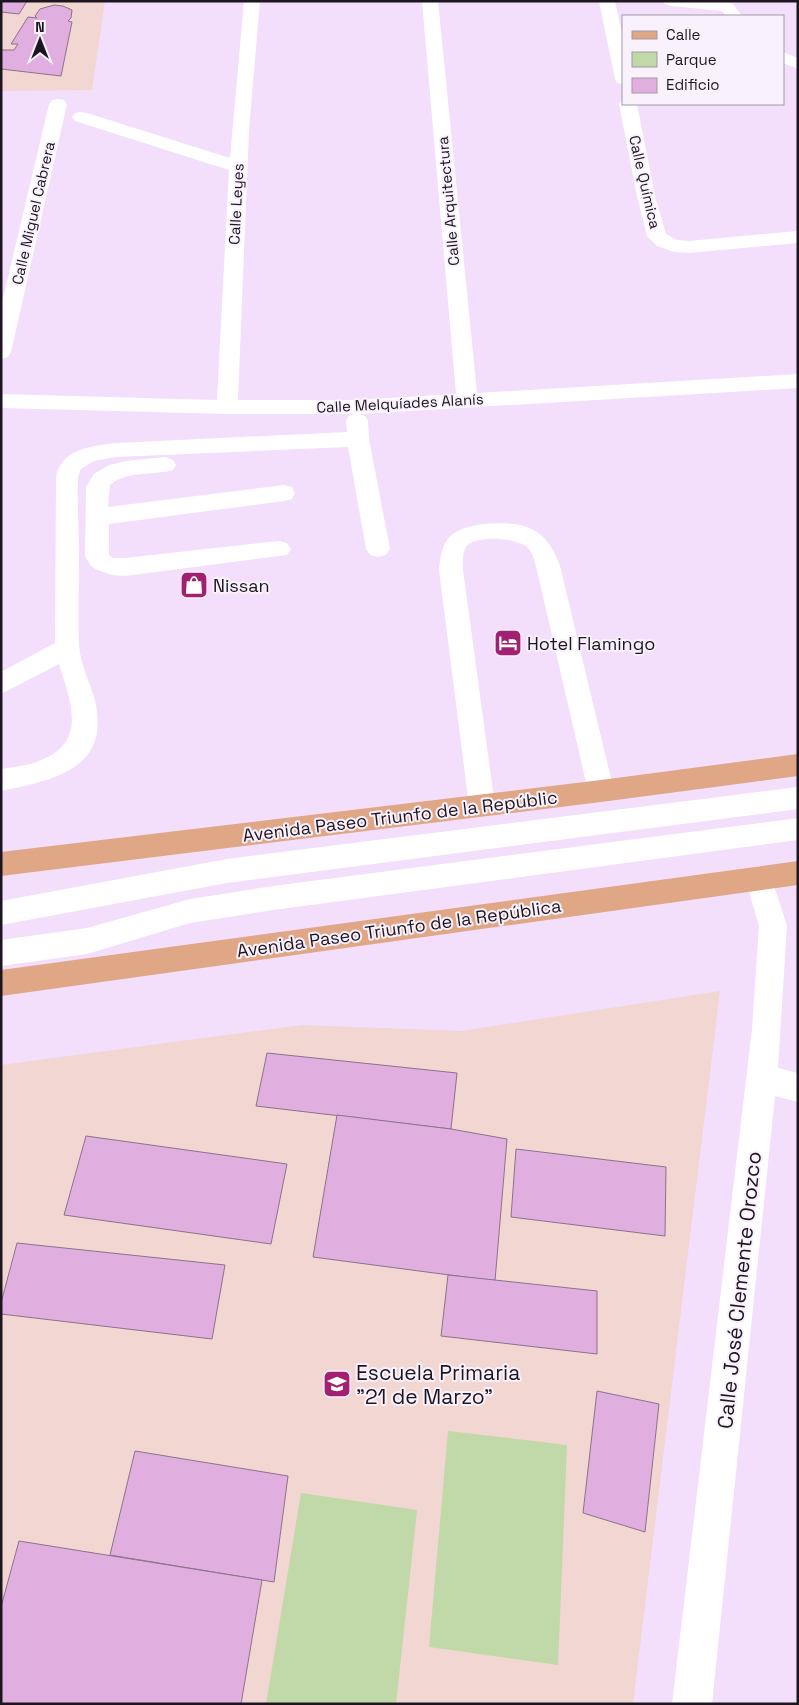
<svg xmlns="http://www.w3.org/2000/svg" width="799" height="1705" viewBox="0 0 799 1705" font-family="'Space Grotesk',sans-serif">
<style>
.education{fill:#f1d6d2}
.green{fill:#c1d8a9}
.building{fill:#e0afe0;stroke:#8a738a}
.lines{fill:none;stroke-linecap:round;stroke-linejoin:round}
.minor{fill:#fff;fill-rule:evenodd}
.major{fill:#dfa786;fill-rule:evenodd}
.labels{text-anchor:middle;dominant-baseline:central;stroke-width:4;stroke-linejoin:round;paint-order:stroke}
.far-street-label{font-size:15px;fill:#1d1620;stroke:#f9f1fc}
.poi-label{font-size:18px;fill:#1d1620;stroke:#f9f1fc;text-anchor:start}
.street-label{font-size:18px;fill:#1d1620;stroke:#f9f1fc}
.near-street-label{font-size:21px;fill:#1d1620;stroke:#f9f1fc}
.near-poi-label{font-size:21px;fill:#1d1620;stroke:#f9f1fc;text-anchor:start}
</style>
<rect width="100%" height="100%" fill="#f3dffb"/>
<g class="education">
<polygon points="1,1 105,1 92,90 1,91"/>
<polygon points="720,991 633,1704 1,1704 1,1065 302,1025 461,1031"/>
</g>
<g class="green">
<polygon points="448,1431 567,1445 558,1665 429,1647"/>
<polygon points="301,1493 417,1510 396,1704 266,1704"/>
</g>
<g class="building">
<polygon points="1,1 27,1 19,14 1,12"/>
<polygon points="54,5 63,6 72,10 71,18 68,21 72,22 61,76 1,69 1,50 14,50 18,44 11,44 28,17 37,18 35,16 40,9"/>
<polygon points="267,1053 457,1073 451,1129 256,1106"/>
<polygon points="337,1115 451,1129 507,1139 495,1281 313,1257"/>
<polygon points="86,1136 287,1164 271,1244 64,1215"/>
<polygon points="516,1149 666,1167 665,1236 511,1217"/>
<polygon points="17,1243 225,1265 212,1339 1,1314 1,1303"/>
<polygon points="448,1275 597,1291 597,1354 441,1336"/>
<polygon points="597,1391 659,1404 645,1532 583,1513"/>
<polygon points="135,1451 288,1476 274,1582 110,1555"/>
<polygon points="19,1541 262,1580 241,1704 1,1704 1,1607"/>
</g>
<g class="lines">
<g class="minor">
<path d="M 244,1 L 260,1 L 249,130 L 238,400 L 356,400 L 456,394 L 422,1 L 438,1 L 477,393 L 798,374 L 798,388 L 358,414 L 365,416 L 368,421 L 369,439 L 390,549 L 386,555 L 378,557 L 370,555 L 366,549 L 348,447 L 116,457 L 94,461 L 81,469 L 78,477 C 77,504 79,531 79,557 C 79,587 78,616 79,645 C 80,663 90,683 95,700 C 111,770 53,780 1,791 L 1,769 C 14,767 27,766 39,761 C 88,743 71,703 59,664 L 1,694 L 1,672 L 55,643 L 56,479 C 59,449 91,446 116,443 L 347,432 L 346,421 L 349,416 L 356,414 L 227,414 L 1,408 L 1,394 L 217,400 L 229,170 L 75,121 L 72,117 L 75,113 L 81,112 L 87,113 L 230,158 Z"/>
<polygon points="599,1 615,1 623,38 623,84 617,83 615,79"/>
<polygon points="663,1 727,2 733,4 742,16 726,16 722,11 671,6 665,4"/>
<polygon points="783,52 798,58 798,69 783,63"/>
<polygon points="58,99 64,100 67,104 11,352 8,357 1,359 1,307 49,104 52,100"/>
<polygon points="622,100 623,104 637,104 655,196 666,234 677,240 689,241 798,231 798,243 689,253 674,252 657,246 647,236 637,196 619,104"/>
<path d="M 165,457 L 173,460 L 176,465 L 173,470 C 151,476 128,470 110,485 L 108,507 L 284,485 L 292,487 L 295,493 L 292,499 L 284,501 L 109,524 L 109,555 L 113,558 L 125,558 L 279,541 L 287,543 L 291,549 L 287,555 L 125,576 L 112,575 L 97,570 L 91,566 L 85,556 L 86,487 L 94,474 L 109,465 L 126,461 Z"/>
<path d="M 482,524 C 522,521 546,525 560,566 L 614,791 L 610,799 L 601,802 L 592,799 L 588,791 L 536,566 C 534,560 533,553 528,548 C 518,538 476,534 466,547 C 462,553 463,563 463,570 L 495,806 L 491,814 L 482,817 L 473,814 L 469,806 L 439,570 C 442,537 450,530 482,524 Z"/>
<polygon points="798,787 798,809 227,883 1,925 1,901 227,859"/>
<polygon points="798,818 798,840 273,910 190,923 87,954 1,966 1,940 87,928 190,899 273,886"/>
<polygon points="759,866 769,870 787,926 778,1068 798,1073 798,1102 775,1096 712,1704 672,1704 752,1029 759,926 745,878 749,870"/>
</g>
<g class="major">
<polygon points="798,754 798,776 601,802 1,876 1,852 601,780"/>
<polygon points="798,861 798,885 1,996 1,970"/>
</g>
</g>
<defs>
<symbol id="shop-square" viewBox="-11 -11 22 22"><rect x="-9" y="-9" width="18" height="18" rx="4" fill="#a12072" stroke="#f9f1fc"/><path d="M-5-2.5h2.3a2.7 3.5 0 0 1 5.4 0H5L5.5 6h-11ZM-1.5-2.5h3a1.5 2.3 0 0 0-3 0Z" fill="#fff"/></symbol>
<symbol id="hotel-square" viewBox="-11 -11 22 22"><rect x="-9" y="-9" width="18" height="18" rx="4" fill="#a12072" stroke="#f9f1fc"/><path d="M-6-4.5h1.5V1H6V5H4.5V3h-9V5H-6ZM-4 0a1.8 1.8 0 1 1 3.6 0ZM.5 0V-2.5h3Q6-2.5 6 0Z" fill="#fff"/></symbol>
<symbol id="school-square" viewBox="-11 -11 22 22"><rect x="-9" y="-9" width="18" height="18" rx="4" fill="#a12072" stroke="#f9f1fc"/><path d="M0-5L7-2L0 1L-7-2ZM-4 1L0 2.5L4 1V4Q0 6-4 4Z" fill="#fff"/></symbol>
</defs>
<g fill-rule="evenodd">
<use href="#shop-square" x="178" y="569" width="32" height="32"/>
<use href="#hotel-square" x="492" y="627" width="32" height="32"/>
<use href="#school-square" x="321" y="1368" width="32" height="32"/>
</g>
<g class="labels">
<g class="far-street-label">
<text transform="translate(645 182) rotate(77)">Calle Química</text>
<text transform="translate(448 201) rotate(-95)">Calle Arquitectura</text>
<text transform="translate(236 204) rotate(-87)">Calle Leyes</text>
<text transform="translate(33 213) rotate(-77)">Calle Miguel Cabrera</text>
<text transform="translate(400 403) rotate(-3)">Calle Melquíades Alanís</text>
</g>
<g class="poi-label">
<text x="213" y="585">Nissan</text>
<text x="527" y="643">Hotel Flamingo</text>
</g>
<g class="street-label">
<text transform="translate(400 816) rotate(-7)">Avenida Paseo Triunfo de la Repúblic</text>
<text transform="translate(399 928) rotate(-8)">Avenida Paseo Triunfo de la República</text>
</g>
<g class="near-street-label">
<text transform="translate(739 1290) rotate(-84)">Calle José Clemente Orozco</text>
</g>
<g class="near-poi-label">
<text x="356" y="1372">Escuela Primaria<tspan x="356" dy="24">"21 de Marzo"</tspan></text>
</g>
</g>
<rect width="799" height="1705" fill="none" stroke="#1d1620" stroke-width="5"/>
<rect x="622" y="15" width="162" height="90" fill="#f9f1fc" stroke="#a199a4"/>
<rect x="632" y="31" width="25" height="8" fill="#dfa786" stroke="#a199a4"/>
<text x="666" y="40" font-size="15" fill="#1d1620">Calle</text>
<rect x="632" y="52" width="25" height="15" fill="#c1d8a9" stroke="#a199a4"/>
<text x="666" y="65" font-size="15" fill="#1d1620">Parque</text>
<rect x="632" y="78" width="25" height="15" fill="#e0afe0" stroke="#a199a4"/>
<text x="666" y="90" font-size="15" fill="#1d1620">Edificio</text>
<g transform="translate(40 40)" stroke="#f9f1fc" stroke-width="4" paint-order="stroke">
<path d="M0-4L9 19L0 12L-9 19Z" fill="#1d1620"/>
<text y="-8" font-size="14" font-weight="bold" text-anchor="middle" fill="#1d1620">N</text>
</g>
</svg>
